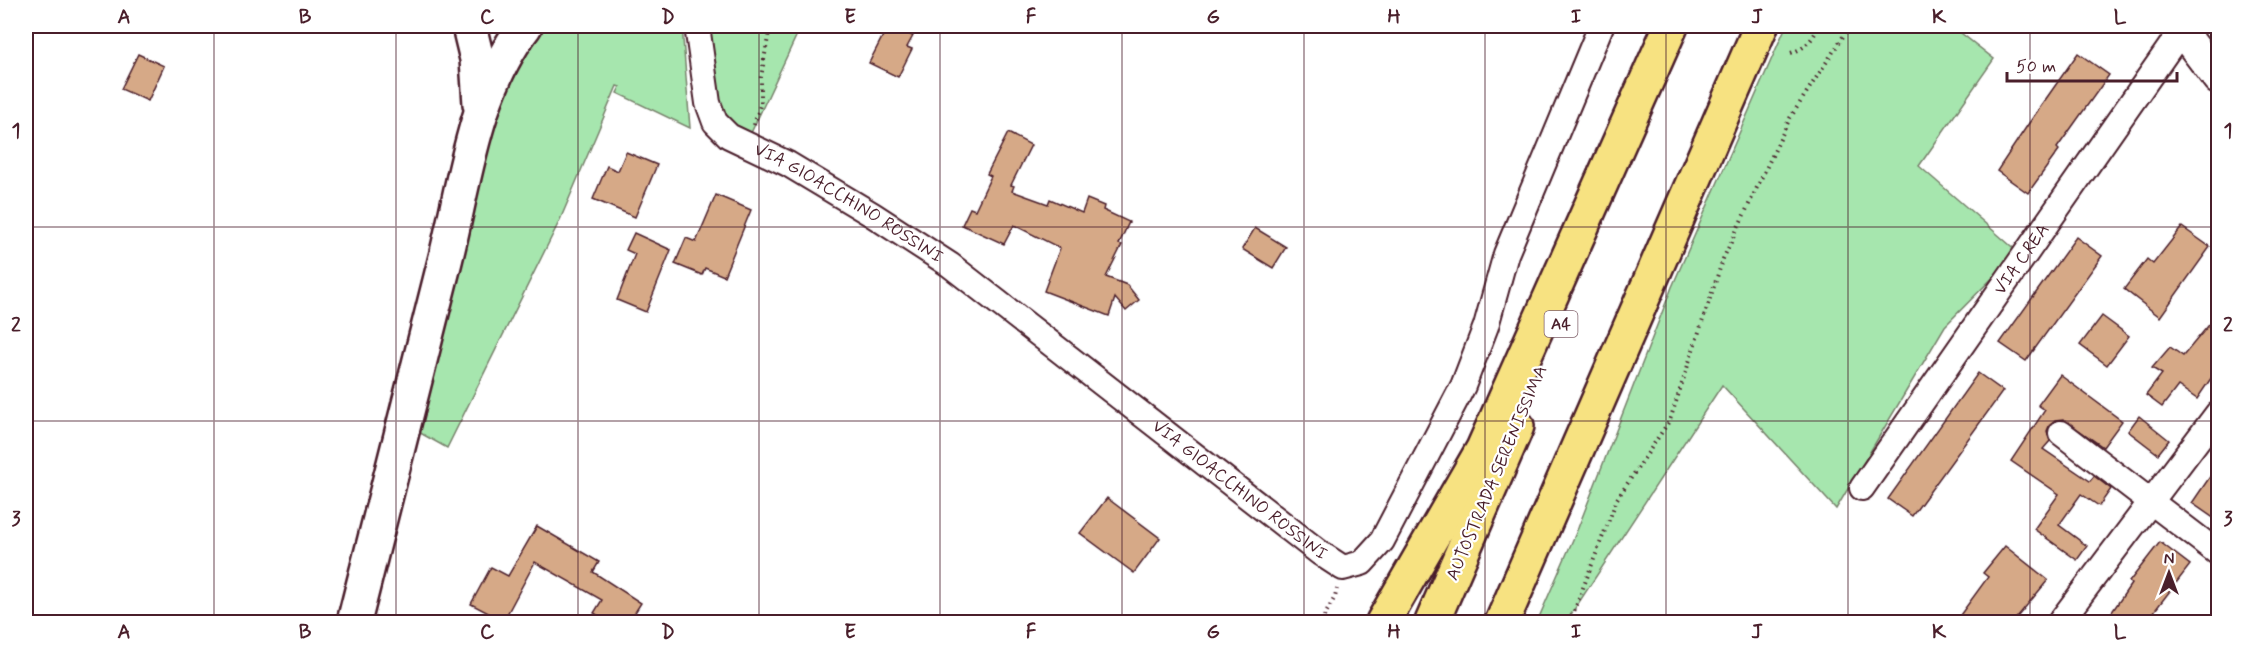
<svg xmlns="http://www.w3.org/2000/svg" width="2244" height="648" viewBox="0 0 2244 648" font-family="Mynerve,sans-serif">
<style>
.green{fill:#a6e6ae;stroke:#78826c;stroke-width:1.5}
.building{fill:#d6a987;stroke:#4a1f2b;stroke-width:1.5}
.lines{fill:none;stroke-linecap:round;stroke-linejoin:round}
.minor-casing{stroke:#4a1f2b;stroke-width:28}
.tertiary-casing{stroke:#4a1f2b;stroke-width:34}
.secondary-casing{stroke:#4a1f2b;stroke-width:38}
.motorway-casing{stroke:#4a1f2b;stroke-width:38}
.path{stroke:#4a1f2b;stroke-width:4;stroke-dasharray:1.5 4.5;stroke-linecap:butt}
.minor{stroke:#fff;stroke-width:24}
.tertiary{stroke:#fff;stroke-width:30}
.secondary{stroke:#fff;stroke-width:33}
.motorway{stroke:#f7e281;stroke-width:33}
.grid{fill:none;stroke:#4a1f2b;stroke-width:1.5;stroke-opacity:0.55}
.labels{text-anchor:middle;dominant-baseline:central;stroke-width:4.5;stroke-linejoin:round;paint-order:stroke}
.shield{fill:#fff;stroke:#80626b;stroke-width:1.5}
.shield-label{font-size:16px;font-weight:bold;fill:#4a1f2b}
.street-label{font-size:18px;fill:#4a1f2b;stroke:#fff}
.neatline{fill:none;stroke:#4a1f2b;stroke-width:2}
.grid-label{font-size:20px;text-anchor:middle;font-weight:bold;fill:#4a1f2b}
</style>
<rect width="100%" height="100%" fill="#fff"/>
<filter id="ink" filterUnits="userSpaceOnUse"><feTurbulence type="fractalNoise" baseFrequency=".0167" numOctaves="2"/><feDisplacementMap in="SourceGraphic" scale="12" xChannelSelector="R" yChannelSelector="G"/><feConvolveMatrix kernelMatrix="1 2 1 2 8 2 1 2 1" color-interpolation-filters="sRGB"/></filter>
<g filter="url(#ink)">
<g class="green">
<polygon points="536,26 682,26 690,128 617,93 620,87 617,86 560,220 447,448 415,430 488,121"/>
<polygon points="706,26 801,26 750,135 728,123 720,106"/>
<polygon points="1786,26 1952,26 1994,59 1919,166 2018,252 1945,326 1836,509 1722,385 1566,622 1537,622 1578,528 1672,287"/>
</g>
<g class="building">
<polygon points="888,26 913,36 907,47 912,49 898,77 869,63"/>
<polygon points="2078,53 2109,75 2057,148 2059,150 2028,193 1997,171 2029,123"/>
<polygon points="138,54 164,66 148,101 121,89"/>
<polygon points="1008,133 1031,145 1011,185 1014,186 1012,191 1048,204 1050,199 1082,213 1087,199 1104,206 1103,210 1129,222 1119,244 1122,245 1106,277 1127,285 1139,300 1126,311 1115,298 1109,316 1044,291 1060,248 1014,225 1004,244 962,225 970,208 975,210 991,176 987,174"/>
<polygon points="626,152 657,165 635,217 593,199 607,166 618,171"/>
<polygon points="716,195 751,210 724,276 705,268 702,275 675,264 686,238 696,242"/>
<polygon points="2182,227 2210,247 2160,317 2124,289 2147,259 2153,264"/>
<polygon points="1255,228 1286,247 1273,268 1242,249"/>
<polygon points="634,233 671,250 646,312 617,300 635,254 626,250"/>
<polygon points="2076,237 2102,256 2026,361 2000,343"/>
<polygon points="2218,314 2218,368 2197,399 2178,386 2162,407 2146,395 2162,374 2152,368 2170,347 2183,356"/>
<polygon points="2102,316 2129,336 2107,365 2080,345"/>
<polygon points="1978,373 2003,391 1912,516 1888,499"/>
<polygon points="2060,375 2122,421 2103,447 2063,419 2055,420 2050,424 2047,431 2050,441 2043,449 2090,481 2094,476 2111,489 2099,506 2081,494 2059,525 2087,546 2077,560 2034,529 2059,494 2011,461 2045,410 2038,405"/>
<polygon points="2139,416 2169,440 2158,454 2128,431"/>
<polygon points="2218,465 2218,521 2192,503"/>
<polygon points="1107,498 1160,538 1134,573 1080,533"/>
<polygon points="537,526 599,562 593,572 641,603 629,622 609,622 594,613 602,600 535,562 505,618 498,614 496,617 471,604 491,567 508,576"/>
<polygon points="2160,542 2190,565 2146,622 2105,622 2131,584 2129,582"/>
<polygon points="2005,546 2048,580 2013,622 1955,622 1988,577 1983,573"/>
</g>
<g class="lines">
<defs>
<g id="minor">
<path id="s1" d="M 697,26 L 708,103 L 715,122 L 729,136 L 788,164 L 873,215 L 950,265 L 1320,553 L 1343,568 L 1362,563 L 1382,541 L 1463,386 L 1486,326 L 1506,254 L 1601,26"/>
<polyline points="2061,433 2218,553"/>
<path id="s2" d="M 1862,488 L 2182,30"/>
<polyline points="2060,622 2218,413"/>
</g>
<polyline id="tertiary" points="2178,26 2218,79"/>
<g id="secondary">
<polyline points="469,26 477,59 480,104"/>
<path d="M 354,622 C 384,502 415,381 445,261 C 465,181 474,92 525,26"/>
</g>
<g id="motorway">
<polyline points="1383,622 1483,449 1671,26"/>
<polyline points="1432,622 1517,426"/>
<polyline points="1502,622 1761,26"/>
</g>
</defs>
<use href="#minor" class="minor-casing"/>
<use href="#tertiary" class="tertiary-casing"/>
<use href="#secondary" class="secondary-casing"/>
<use href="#motorway" class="motorway-casing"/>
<g class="path">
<path d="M 1791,53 C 1806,48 1812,40 1819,26"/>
<polyline points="754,125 761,102 761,77 770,26"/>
<polyline points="1321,622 1335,597 1337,589"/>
<polyline points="1570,622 1617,499 1670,420 1723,259 1790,118 1850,26"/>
</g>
<use href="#minor" class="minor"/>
<use href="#tertiary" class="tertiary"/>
<use href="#secondary" class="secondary"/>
<use href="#motorway" class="motorway"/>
</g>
</g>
<path class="grid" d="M 214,26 L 214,622M 396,26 L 396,622M 578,26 L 578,622M 759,26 L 759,622M 940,26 L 940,622M 1122,26 L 1122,622M 1304,26 L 1304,622M 1485,26 L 1485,622M 1666,26 L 1666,622M 1848,26 L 1848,622M 2030,26 L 2030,622M 26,227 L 2218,227M 26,421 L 2218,421"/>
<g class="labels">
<rect class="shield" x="1544.5" y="311" width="33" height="26" rx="4.5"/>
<g class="shield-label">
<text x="1561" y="324">A4</text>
</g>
<g class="street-label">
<text stroke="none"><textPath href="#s1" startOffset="255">VIA GIOACCHINO ROSSINI</textPath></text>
<text stroke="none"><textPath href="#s2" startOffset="279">VIA CREA</textPath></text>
<text transform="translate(1497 473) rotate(-67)">AUTOSTRADA SERENISSIMA</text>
<text stroke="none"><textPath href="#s1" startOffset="741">VIA GIOACCHINO ROSSINI</textPath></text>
</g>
</g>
<rect width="2244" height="648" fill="none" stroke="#fff" stroke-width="66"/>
<g transform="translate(2169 573)" stroke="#ffffff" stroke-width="4.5" paint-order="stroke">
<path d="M0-4.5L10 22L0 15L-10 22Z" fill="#4a1f2b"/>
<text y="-9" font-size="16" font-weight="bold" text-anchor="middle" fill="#4a1f2b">N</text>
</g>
<path d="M2007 72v9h170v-9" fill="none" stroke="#4a1f2b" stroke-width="3"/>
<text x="2016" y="72" font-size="18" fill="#4a1f2b" stroke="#ffffff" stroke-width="4.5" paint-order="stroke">50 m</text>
<rect x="33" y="33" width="2178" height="582" class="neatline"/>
<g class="grid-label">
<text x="124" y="23">A</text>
<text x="305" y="23">B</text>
<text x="487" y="23">C</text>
<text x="668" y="23">D</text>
<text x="850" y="23">E</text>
<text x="1031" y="23">F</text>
<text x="1213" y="23">G</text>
<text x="1394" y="23">H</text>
<text x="1576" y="23">I</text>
<text x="1757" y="23">J</text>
<text x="1939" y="23">K</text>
<text x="2120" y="23">L</text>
<text x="16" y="137">1</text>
<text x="2228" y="137">1</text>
<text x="16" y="331">2</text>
<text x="2228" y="331">2</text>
<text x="16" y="525">3</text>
<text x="2228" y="525">3</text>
<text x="124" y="638">A</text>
<text x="305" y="638">B</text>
<text x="487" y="638">C</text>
<text x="668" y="638">D</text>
<text x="850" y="638">E</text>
<text x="1031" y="638">F</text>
<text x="1213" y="638">G</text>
<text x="1394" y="638">H</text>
<text x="1576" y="638">I</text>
<text x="1757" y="638">J</text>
<text x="1939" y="638">K</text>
<text x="2120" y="638">L</text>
</g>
</svg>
